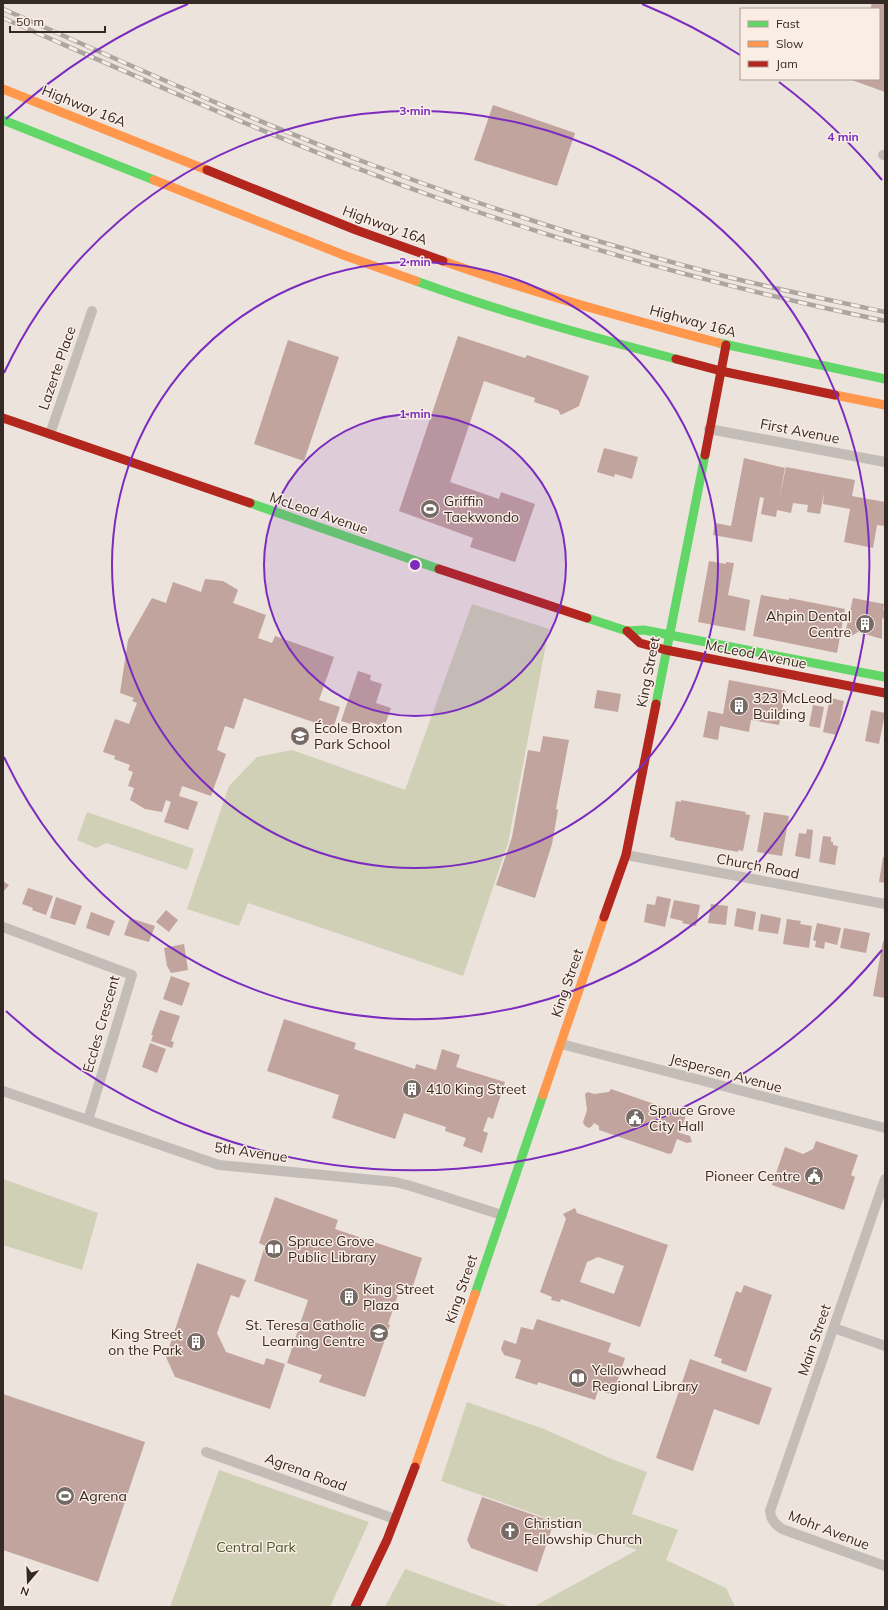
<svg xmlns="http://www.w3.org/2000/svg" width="888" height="1610" viewBox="0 0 888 1610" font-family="Mulish,sans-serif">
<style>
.green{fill:#cfd0b6}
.building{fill:#c1a49e;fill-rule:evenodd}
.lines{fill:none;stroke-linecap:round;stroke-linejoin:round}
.street{stroke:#c4bcb7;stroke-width:10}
.fast{stroke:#63d668;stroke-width:9}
.slow{stroke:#ff974d;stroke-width:9}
.jam{stroke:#b3261e;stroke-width:9}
.rail-casing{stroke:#aca5a1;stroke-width:4.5}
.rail{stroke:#faede4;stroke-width:3;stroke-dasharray:9;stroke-linecap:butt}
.ring{fill:none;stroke:#7b2cbf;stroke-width:2}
.labels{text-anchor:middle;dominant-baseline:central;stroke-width:3;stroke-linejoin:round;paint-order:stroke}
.street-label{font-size:14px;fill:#352926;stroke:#faede4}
.poi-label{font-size:14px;fill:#352926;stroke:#faede4;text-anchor:start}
.park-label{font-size:14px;fill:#495428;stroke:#faede4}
.centre{fill:#7b2cbf;stroke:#faede4;stroke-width:2}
.ring-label{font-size:12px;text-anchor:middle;font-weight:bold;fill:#7b2cbf;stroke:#faede4;stroke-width:3;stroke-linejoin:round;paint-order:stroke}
</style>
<rect width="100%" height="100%" fill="#ece3dd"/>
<g class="green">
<polygon points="472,604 549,629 508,843 463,976 248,903 239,926 187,909 229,786 257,757 292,750 405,790"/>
<polygon points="87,812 194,849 187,870 106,843 96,848 77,840"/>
<polygon points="3,1179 98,1213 82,1270 3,1245"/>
<polygon points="467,1402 544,1429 614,1460 647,1472 632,1514 678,1530 666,1560 726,1588 735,1607 533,1607 637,1550 441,1481"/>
<polygon points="219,1470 369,1522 330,1607 170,1607"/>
<polygon points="405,1569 511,1607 385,1607"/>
</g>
<g class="building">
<polygon points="872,3 885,3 885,92 849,79 879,79 879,9 870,9"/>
<polygon points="493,105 575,133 557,186 474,160"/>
<polygon points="458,336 525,358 527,355 589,376 579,406 561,415 558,410 534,402 535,398 484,381 450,482 499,499 501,492 535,504 515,562 470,547 473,538 399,511"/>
<polygon points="288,340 339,357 304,461 254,444"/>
<polygon points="604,448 638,457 632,479 615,474 614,477 597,472"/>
<polygon points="744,458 785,468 779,500 786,467 855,480 852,496 885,502 885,526 877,525 873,548 844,542 850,509 823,504 824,493 820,514 807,512 808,505 793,503 791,513 777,510 776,517 761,514 764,498 760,497 752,542 713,535 715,523 731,526"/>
<polygon points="709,561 726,564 726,562 734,563 728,595 750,600 745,631 698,622"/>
<polygon points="205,579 223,581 238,590 233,603 266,615 258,638 272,643 275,636 334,657 319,700 340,707 333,729 244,698 234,729 225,726 217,750 226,754 211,796 182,786 179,796 198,802 188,830 164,822 171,802 166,800 162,812 145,809 130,800 134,788 128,786 133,772 128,770 130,765 114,759 115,756 103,752 115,719 129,724 137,703 132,701 134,698 120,693 128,640 152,598 166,603 173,582 201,592"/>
<polygon points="761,595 789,600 789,598 845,609 837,653 753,636"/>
<polygon points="853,598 884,604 883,610 885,609 885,617 882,619 882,639 858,632 848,638 845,630 846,629"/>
<polygon points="358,671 371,675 370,680 382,684 376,703 391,708 384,727 370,722 368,727 355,723 354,725 341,721"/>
<polygon points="729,680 786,691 779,725 751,720 749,732 720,726 718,740 703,737 708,711 723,714"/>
<polygon points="597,690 621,694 618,712 594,708"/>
<polygon points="830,698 844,701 837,735 823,732"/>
<polygon points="813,705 824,707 820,728 809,726"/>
<polygon points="871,710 885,713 879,744 865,741"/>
<polygon points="543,736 569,740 556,809 558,810 552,844 535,898 496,885 512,837 528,750 540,752"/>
<polygon points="681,800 746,812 745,814 750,815 743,851 738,850 738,852 675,840 675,838 670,837 676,801 681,802"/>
<polygon points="764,812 789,816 782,856 757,852"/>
<polygon points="807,829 813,830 810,859 795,856 799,833 806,834"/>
<polygon points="823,836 831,837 831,842 833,842 833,845 838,846 835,865 819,862"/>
<polygon points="883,857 885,858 885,883 879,882"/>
<polygon points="3,881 9,885 3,892"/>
<polygon points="28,888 53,896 46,915 32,910 33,908 22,904"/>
<polygon points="657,896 671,899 665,927 644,922 647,904 655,905"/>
<polygon points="56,897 82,906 75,925 50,918"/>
<polygon points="674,900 700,905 696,926 682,923 683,921 670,918"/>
<polygon points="711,904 728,906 726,925 708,923"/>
<polygon points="737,908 756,912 753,930 734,926"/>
<polygon points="166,910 178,920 169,932 156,922"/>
<polygon points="91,912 115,921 109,936 86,928"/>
<polygon points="761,914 781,918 778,934 758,931"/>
<polygon points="130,918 155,926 149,942 124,935"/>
<polygon points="787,919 801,921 800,924 812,926 809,948 783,944"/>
<polygon points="817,923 841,928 837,945 825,942 824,949 815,947 816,941 813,940"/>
<polygon points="844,928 870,933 866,953 840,948"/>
<polygon points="883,941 885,942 885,998 873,996"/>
<polygon points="184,944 188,970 171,973 167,966 164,948"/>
<polygon points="171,976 190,983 182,1006 163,999"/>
<polygon points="160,1010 180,1016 171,1041 174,1042 172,1048 151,1041 153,1035 151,1035"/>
<polygon points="284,1019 356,1043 354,1049 415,1069 416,1064 436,1070 442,1049 460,1055 456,1067 505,1082 493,1119 488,1117 483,1131 488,1133 482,1153 463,1146 466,1138 445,1131 446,1127 404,1113 395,1139 332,1118 339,1095 267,1071"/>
<polygon points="150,1043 166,1049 157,1073 142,1067"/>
<polygon points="611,1089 686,1115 680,1133 690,1136 692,1142 687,1143 677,1139 672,1153 669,1154 599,1130 599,1126 594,1123 592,1126 589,1128 585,1126 583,1122 587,1110 585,1094 588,1092 594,1094 609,1092"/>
<polygon points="816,1141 858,1155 851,1175 855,1177 844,1210 772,1185 785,1147 803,1154 813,1149"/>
<polygon points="275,1197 338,1220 335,1229 422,1258 410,1295 399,1292 388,1324 390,1325 365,1397 319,1382 322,1375 287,1363 308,1300 254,1281 265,1246 259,1243"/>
<path d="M 575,1208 L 577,1213 L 668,1245 L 640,1327 L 561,1299 L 560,1302 L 551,1300 L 552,1297 L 540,1292 L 566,1219 L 563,1214 ZM 598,1257 L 624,1266 L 614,1294 L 580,1282 L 587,1262 Z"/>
<polygon points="197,1263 246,1280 239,1298 231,1295 217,1333 226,1352 264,1365 266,1358 285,1364 270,1409 175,1377 166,1357"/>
<polygon points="744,1285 772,1295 746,1372 721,1363 722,1359 714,1356 736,1291 741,1293"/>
<polygon points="537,1319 611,1343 608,1352 625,1358 613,1395 598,1390 595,1400 538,1382 537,1385 515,1378 521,1360 504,1355 501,1349 504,1340 516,1344 521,1327 533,1330"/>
<polygon points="690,1359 772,1388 759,1425 714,1409 693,1471 656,1458"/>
<polygon points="3,1394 145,1442 98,1582 3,1550"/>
<polygon points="482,1497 554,1522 537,1572 471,1548 467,1540"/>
</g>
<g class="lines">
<g class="street">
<polyline points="883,155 885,155"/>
<polyline points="709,429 885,462"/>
<polyline points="50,434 92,311"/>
<polyline points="626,855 885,904"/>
<polyline points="3,927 132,975 88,1120"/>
<polyline points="561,1044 885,1128"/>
<polyline points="3,1091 219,1165 395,1182 411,1186 502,1215"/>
<path d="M 885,1179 L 770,1511 C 771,1520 775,1524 782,1529 L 885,1566"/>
<polyline points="834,1328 885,1346"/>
<polyline points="206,1452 395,1519"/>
</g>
<g class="fast">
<polyline points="3,120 154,180"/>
<path d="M 416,281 C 501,312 588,336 676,359"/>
<polyline points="719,343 885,379"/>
<polyline points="250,503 439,569"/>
<polyline points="587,618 627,631 644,630 885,677"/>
<polyline points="656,704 705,455"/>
<polyline points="475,1294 543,1095"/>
</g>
<g class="slow">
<polyline points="3,89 207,170"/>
<polyline points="154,180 346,256 416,281"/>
<path d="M 443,261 C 533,293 626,318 719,343"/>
<polyline points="835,395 885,405"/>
<polyline points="543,1095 604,917"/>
<polyline points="415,1467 475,1294"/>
</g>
<g class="jam">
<polyline points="207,170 356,230 443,261"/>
<polyline points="676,359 721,371 835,395"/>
<polyline points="3,418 250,503"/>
<polyline points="705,455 726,345"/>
<polyline points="439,569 587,618"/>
<polyline points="627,631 640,643 666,650 885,693"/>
<polyline points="604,917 626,855 656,704"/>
<polyline points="355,1607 387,1540 415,1467"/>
</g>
<defs>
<g id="rail">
<path d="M 3,9 C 126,63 249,120 375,166 C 488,208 603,245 720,275 C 775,289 830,300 885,312"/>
<path d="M 3,18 C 145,80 286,144 432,196 C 580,249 732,289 885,321"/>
</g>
</defs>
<use href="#rail" class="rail-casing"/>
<use href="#rail" class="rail"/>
</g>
<circle cx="415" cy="565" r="151" fill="#7b2cbf" fill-opacity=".12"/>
<g class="ring">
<circle cx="415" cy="565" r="151"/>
<circle cx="415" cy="565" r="303"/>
<path d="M4 373A454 454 0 1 1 4 757"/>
<path d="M882 950A605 605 0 0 1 6 1011M6 119A605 605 0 0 1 188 4M642 4A605 605 0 0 1 740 55M779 82A605 605 0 0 1 882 180"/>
</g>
<defs>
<symbol id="stadium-disc" viewBox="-11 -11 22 22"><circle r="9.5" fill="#756a66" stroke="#faede4"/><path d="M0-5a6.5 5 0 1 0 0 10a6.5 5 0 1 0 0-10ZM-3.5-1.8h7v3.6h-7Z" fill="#fff"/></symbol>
<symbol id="building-disc" viewBox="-11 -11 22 22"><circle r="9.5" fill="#756a66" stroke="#faede4"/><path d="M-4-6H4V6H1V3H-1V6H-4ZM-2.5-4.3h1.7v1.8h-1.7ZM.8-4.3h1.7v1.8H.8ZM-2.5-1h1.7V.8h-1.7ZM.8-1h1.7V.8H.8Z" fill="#fff"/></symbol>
<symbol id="school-disc" viewBox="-11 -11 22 22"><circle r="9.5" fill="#756a66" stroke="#faede4"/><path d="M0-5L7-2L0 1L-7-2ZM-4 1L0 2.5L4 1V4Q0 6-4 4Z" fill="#fff"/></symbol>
<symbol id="civic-disc" viewBox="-11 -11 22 22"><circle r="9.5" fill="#756a66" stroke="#faede4"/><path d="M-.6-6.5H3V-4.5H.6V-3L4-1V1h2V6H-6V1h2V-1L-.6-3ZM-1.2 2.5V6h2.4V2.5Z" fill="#fff"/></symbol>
<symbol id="library-disc" viewBox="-11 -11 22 22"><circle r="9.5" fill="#756a66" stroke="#faede4"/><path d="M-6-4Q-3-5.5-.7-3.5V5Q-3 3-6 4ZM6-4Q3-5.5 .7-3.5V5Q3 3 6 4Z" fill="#fff"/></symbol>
<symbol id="church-disc" viewBox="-11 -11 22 22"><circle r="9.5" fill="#756a66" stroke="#faede4"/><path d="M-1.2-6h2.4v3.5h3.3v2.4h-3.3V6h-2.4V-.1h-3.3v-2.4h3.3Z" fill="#fff"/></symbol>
</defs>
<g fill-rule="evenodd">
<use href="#stadium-disc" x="419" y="498" width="22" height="22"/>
<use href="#building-disc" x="854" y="613" width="22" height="22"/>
<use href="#building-disc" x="728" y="695" width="22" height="22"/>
<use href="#school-disc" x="289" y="725" width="22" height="22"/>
<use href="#building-disc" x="401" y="1078" width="22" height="22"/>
<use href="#civic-disc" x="624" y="1107" width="22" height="22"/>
<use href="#civic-disc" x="803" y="1165" width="22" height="22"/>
<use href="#library-disc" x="263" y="1238" width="22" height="22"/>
<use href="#building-disc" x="338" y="1286" width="22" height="22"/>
<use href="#school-disc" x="368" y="1322" width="22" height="22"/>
<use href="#building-disc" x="185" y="1331" width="22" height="22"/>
<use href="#library-disc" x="567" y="1367" width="22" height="22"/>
<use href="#stadium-disc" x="54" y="1485" width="22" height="22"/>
<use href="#church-disc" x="499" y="1520" width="22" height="22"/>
</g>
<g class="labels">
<g class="street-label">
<text transform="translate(84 106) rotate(22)">Highway 16A</text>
<text transform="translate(385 225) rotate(20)">Highway 16A</text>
<text transform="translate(693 321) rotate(15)">Highway 16A</text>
<text transform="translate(57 368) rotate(-71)">Lazerte Place</text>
<text transform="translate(800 431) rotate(11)">First Avenue</text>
<text transform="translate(319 513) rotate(19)">McLeod Avenue</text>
<text transform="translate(756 654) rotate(11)">McLeod Avenue</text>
<text transform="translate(648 672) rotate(-79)">King Street</text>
<text transform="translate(758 866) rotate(11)">Church Road</text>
<text transform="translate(567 983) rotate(-71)">King Street</text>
<text transform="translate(101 1024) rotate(-74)">Eccles Crescent</text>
<text transform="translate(726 1073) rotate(15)">Jespersen Avenue</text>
<text transform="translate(251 1152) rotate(8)">5th Avenue</text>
<text transform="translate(461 1289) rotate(-71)">King Street</text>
<text transform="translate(814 1340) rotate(-71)">Main Street</text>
<text transform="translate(306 1472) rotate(20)">Agrena Road</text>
<text transform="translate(829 1530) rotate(21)">Mohr Avenue</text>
</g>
<g class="poi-label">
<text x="444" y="501">Griffin<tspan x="444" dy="16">Taekwondo</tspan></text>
<text x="851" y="616" text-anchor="end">Ahpin Dental<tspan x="851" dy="16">Centre</tspan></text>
<text x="753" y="698">323 McLeod<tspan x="753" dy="16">Building</tspan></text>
<text x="314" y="728">École Broxton<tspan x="314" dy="16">Park School</tspan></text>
<text x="426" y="1089">410 King Street</text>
<text x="649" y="1110">Spruce Grove<tspan x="649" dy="16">City Hall</tspan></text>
<text x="800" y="1176" text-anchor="end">Pioneer Centre</text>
<text x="288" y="1241">Spruce Grove<tspan x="288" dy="16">Public Library</tspan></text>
<text x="363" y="1289">King Street<tspan x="363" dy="16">Plaza</tspan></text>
<text x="365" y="1325" text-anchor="end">St. Teresa Catholic<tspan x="365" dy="16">Learning Centre</tspan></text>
<text x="182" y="1334" text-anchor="end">King Street<tspan x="182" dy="16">on the Park</tspan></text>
<text x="592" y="1370">Yellowhead<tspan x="592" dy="16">Regional Library</tspan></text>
<text x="79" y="1496">Agrena</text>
<text x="524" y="1523">Christian<tspan x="524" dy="16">Fellowship Church</tspan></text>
</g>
<g class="park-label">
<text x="256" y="1547">Central Park</text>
</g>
</g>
<circle cx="415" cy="565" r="6" class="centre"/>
<g class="ring-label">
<text x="415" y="115">3 min</text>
<text x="843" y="141">4 min</text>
<text x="415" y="266">2 min</text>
<text x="415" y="418">1 min</text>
</g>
<rect width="888" height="1610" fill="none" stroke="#352926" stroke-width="8"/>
<rect x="740" y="8" width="140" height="72" fill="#faede4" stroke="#ab9f98"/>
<rect x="748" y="21" width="20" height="6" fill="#63d668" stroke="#ab9f98"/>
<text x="776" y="28" font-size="12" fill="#352926">Fast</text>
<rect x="748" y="41" width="20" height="6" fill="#ff974d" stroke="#ab9f98"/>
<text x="776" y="48" font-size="12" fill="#352926">Slow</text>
<rect x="748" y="61" width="20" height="6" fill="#b3261e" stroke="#ab9f98"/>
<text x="776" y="68" font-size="12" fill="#352926">Jam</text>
<g transform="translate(28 1582) rotate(199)" stroke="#faede4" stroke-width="3" paint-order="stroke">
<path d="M0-3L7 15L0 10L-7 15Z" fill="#352926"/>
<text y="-6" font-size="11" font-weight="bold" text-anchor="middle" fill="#352926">N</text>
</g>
<path d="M10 26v6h95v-6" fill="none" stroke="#352926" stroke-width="2"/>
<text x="16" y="26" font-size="12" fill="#352926" stroke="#faede4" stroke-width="3" paint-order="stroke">50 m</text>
</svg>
